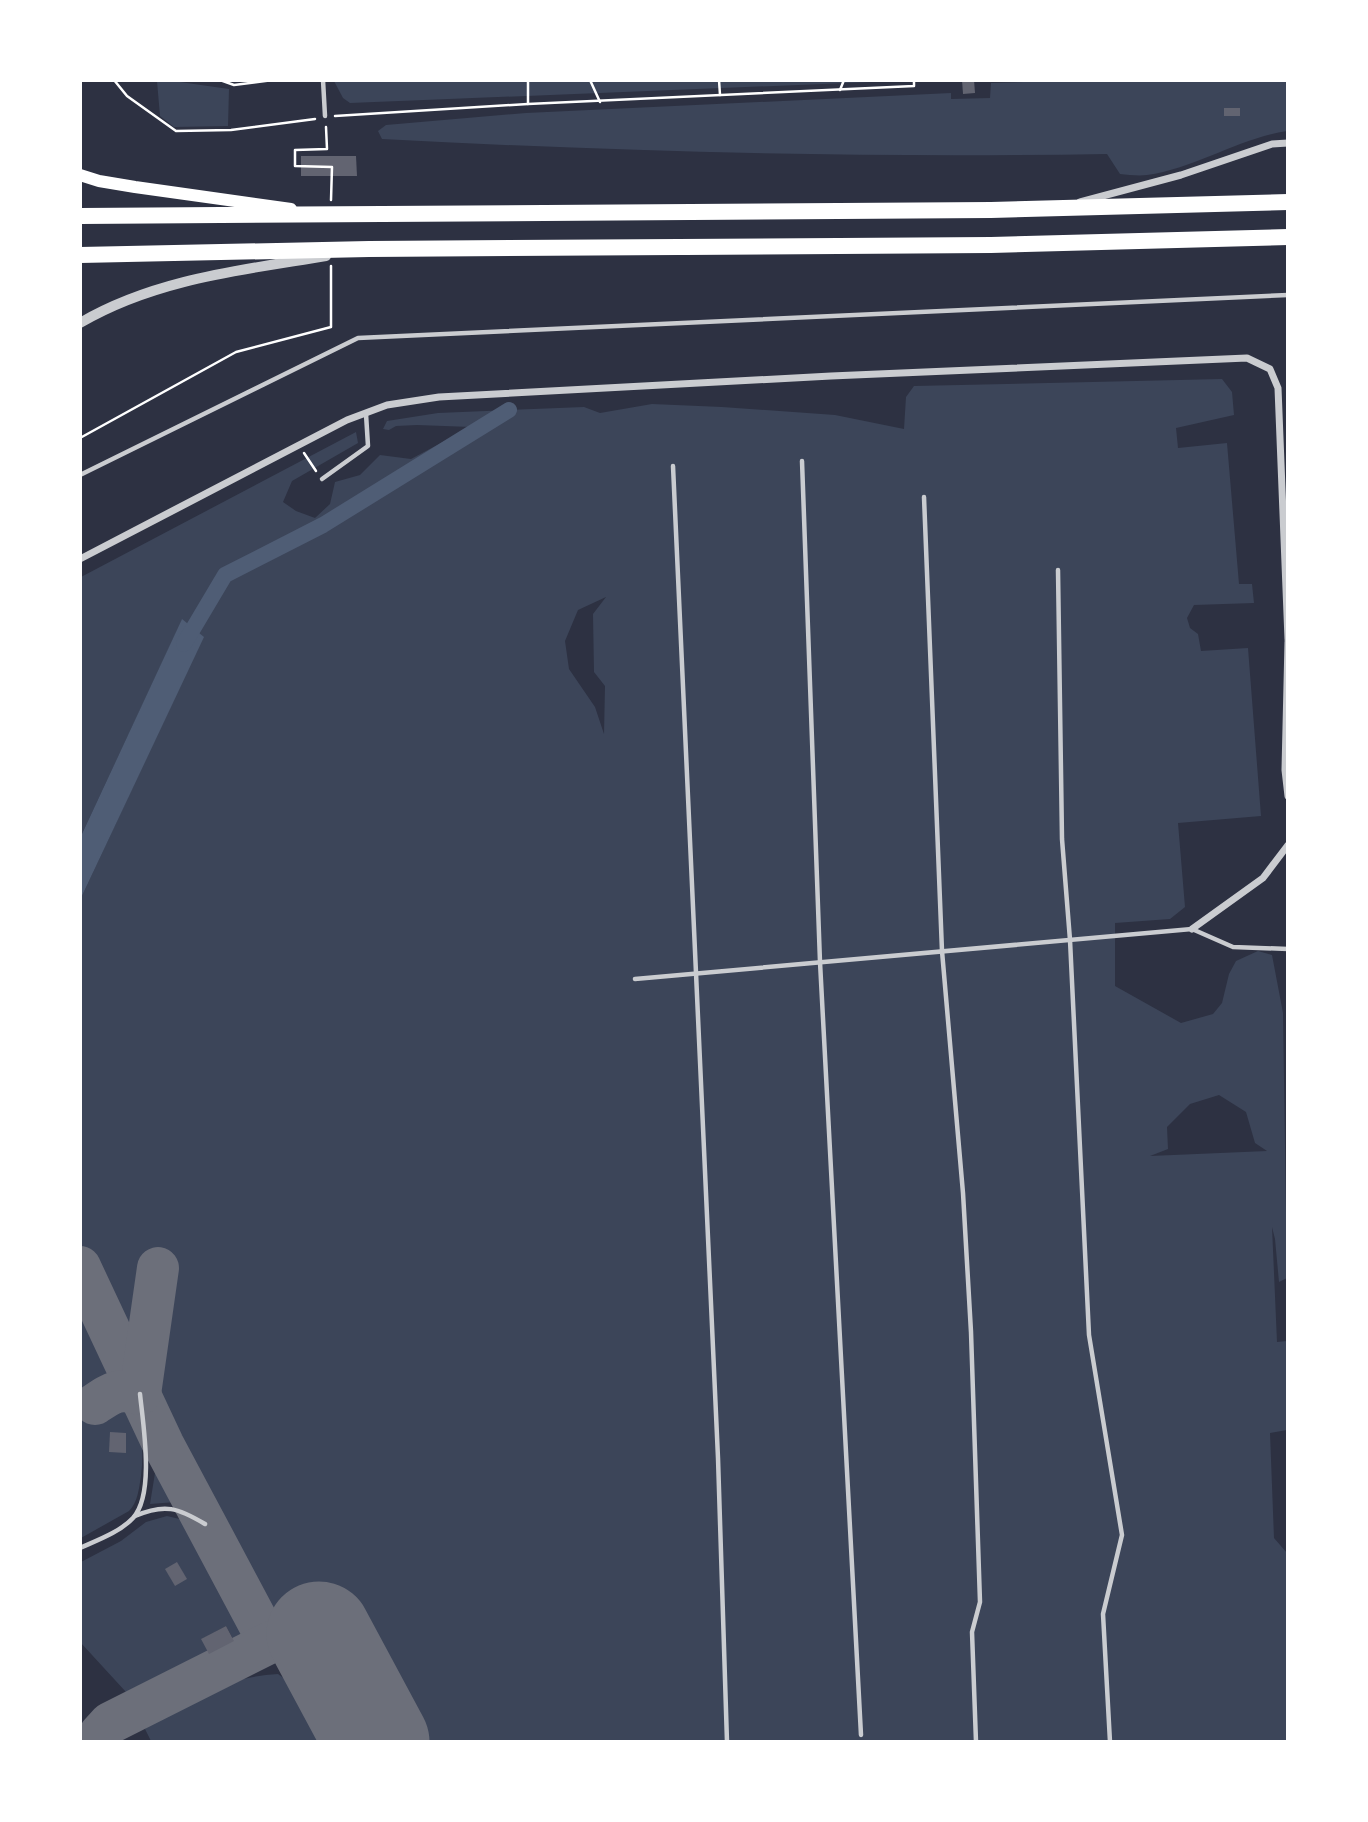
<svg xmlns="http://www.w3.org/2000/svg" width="1368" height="1822" viewBox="0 0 1368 1822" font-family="'PT Serif',serif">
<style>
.green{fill:#3c4559;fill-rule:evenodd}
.water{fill:#4f5d75}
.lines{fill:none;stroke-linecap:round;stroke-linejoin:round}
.canal{stroke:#4f5d75;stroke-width:16}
.taxiway{stroke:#6c6f7a;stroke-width:42}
.runway{stroke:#6c6f7a;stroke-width:105}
.building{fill:#626471}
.path{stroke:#fff;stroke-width:2.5}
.service{stroke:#caccd0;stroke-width:4.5}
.minor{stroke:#caccd0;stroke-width:7}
.tertiary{stroke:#caccd0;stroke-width:10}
.secondary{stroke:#fff;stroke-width:12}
.motorway{stroke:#fff;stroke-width:16}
</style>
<rect width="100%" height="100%" fill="#2d3142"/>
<g class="green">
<polygon points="921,80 350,103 343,98 334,81"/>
<path d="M 1089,80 L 1287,81 L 1287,131 C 1239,138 1196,168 1147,175 C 1139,176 1129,175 1120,174 L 1107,154 C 865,158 624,152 382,139 L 378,131 L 386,125 L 526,113 L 951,93 L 951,99 L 990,98 L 991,83 Z"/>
<polygon points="157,81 173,81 229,89 228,126 174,127 160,116"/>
<path d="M 1222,379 L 1232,392 L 1234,415 L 1176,428 L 1178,448 L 1227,443 L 1239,584 L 1252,584 L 1254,603 L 1194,605 L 1187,618 L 1190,628 L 1198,634 L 1201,651 L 1248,648 L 1261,816 L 1178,823 L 1185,907 L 1170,919 L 1115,923 L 1115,986 L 1181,1023 L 1213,1014 L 1222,1003 L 1229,974 L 1236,961 L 1258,951 L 1272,955 L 1283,1013 L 1287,1278 L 1279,1282 L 1275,1239 L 1272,1227 L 1277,1342 L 1287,1341 L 1287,1430 L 1270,1433 L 1274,1538 L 1287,1553 L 1287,1741 L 419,1741 L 336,1585 L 266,1623 L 203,1510 L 166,1433 L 138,1369 L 81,1252 L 81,898 L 203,637 L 182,620 L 81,836 L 81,577 L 356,432 L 358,443 L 292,481 L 283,502 L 296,511 L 315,518 L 330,504 L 335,482 L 360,475 L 380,455 L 411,459 L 471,427 L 417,425 L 396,426 L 389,430 L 383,429 L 387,421 L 438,413 L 584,407 L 600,413 L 652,404 L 722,407 L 835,415 L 904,429 L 906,397 L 914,386 ZM 606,597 L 593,614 L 594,672 L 605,686 L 604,734 L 595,707 L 569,669 L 565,641 L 578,610 ZM 1219,1095 L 1246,1112 L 1255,1143 L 1267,1151 L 1150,1156 L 1168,1149 L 1167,1127 L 1190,1104 Z"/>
<path d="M 80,1278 C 110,1340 150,1404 141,1476 C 139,1488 138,1502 129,1511 L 81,1538 Z"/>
<polygon points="153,1439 186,1506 176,1502 150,1504 155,1473"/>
<polygon points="167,1516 188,1521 197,1528 243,1615 245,1623 244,1635 234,1641 226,1626 202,1639 209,1654 126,1692 81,1643 81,1562 121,1541 146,1522"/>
<path d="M 278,1674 L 303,1692 L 329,1741 L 151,1741 L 145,1729 C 183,1697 228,1677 278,1674 Z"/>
</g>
<polygon class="water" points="182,619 204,637 81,898 81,836"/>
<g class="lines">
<polyline class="canal" points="184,644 225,575 323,525 509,410"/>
<g class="taxiway">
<polyline points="80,1267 163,1444 269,1643"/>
<path d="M 95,1404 C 113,1392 118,1388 140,1394 L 158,1268"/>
<polyline points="96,1742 100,1734 110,1723 269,1643 303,1631 319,1634"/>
</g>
<polyline class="runway" points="319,1634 377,1742"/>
</g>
<g class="building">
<polygon points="962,80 974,80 975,93 963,94"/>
<rect x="1224" y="108" width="16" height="8"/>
<polygon points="301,156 356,156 357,176 301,176"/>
<polygon points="110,1432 126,1433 126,1453 109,1452"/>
<polygon points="177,1562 187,1579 175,1586 165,1569"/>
<polygon points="226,1626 234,1641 209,1654 201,1639"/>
</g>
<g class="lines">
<g class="path">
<polyline points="114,80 127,96 176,131 231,130 315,119"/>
<polyline points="220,80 234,85 273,80"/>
<polyline points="528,80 528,104 914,86 914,80"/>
<polyline points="590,80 600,102"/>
<polyline points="719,80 720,95"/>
<polyline points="840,90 844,80"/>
<polyline points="335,116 528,104"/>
<polyline points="326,127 327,149 295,150 295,166 332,167 331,200"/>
<polyline points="80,438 236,352 331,327 331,266"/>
<polyline points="304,453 316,471"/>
</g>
<g class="service">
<polyline points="323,80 325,116"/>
<polyline points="802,461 820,962 861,1735"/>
<polyline points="673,466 718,1458 727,1742"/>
<polyline points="80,475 358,338 1288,295"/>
<polyline points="322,479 368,446 366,414"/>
<polyline points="924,497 942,951 963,1193 971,1332 980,1602 972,1632 976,1742"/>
<polyline points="1058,570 1062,839 1070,940 1089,1335 1122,1535 1103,1614 1110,1742"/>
<polyline points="635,979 1192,929 1233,947 1288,949"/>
<path d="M 135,1516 C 165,1503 178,1508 205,1524"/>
<path d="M 80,1548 C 98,1540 120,1532 133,1518 C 155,1494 143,1424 140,1394"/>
</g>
<g class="minor">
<polyline points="1080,202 1181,175 1272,144 1288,143"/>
<polyline points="80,559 347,420 387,405 439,397 831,376 1247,358 1270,369 1278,388 1288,639"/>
<polyline points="1288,642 1285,770 1288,796"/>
<polyline points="1192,929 1263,878 1288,845"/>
</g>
<path class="tertiary" d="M 80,323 C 155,279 242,270 326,256"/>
<polyline class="secondary" points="80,175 99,181 135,187 291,209"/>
<g class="motorway">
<polyline points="80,216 991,210 1288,202"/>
<polyline points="80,255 369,249 991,245 1288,237"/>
</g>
</g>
<rect width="1368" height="1822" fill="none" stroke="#ffffff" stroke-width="164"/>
</svg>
